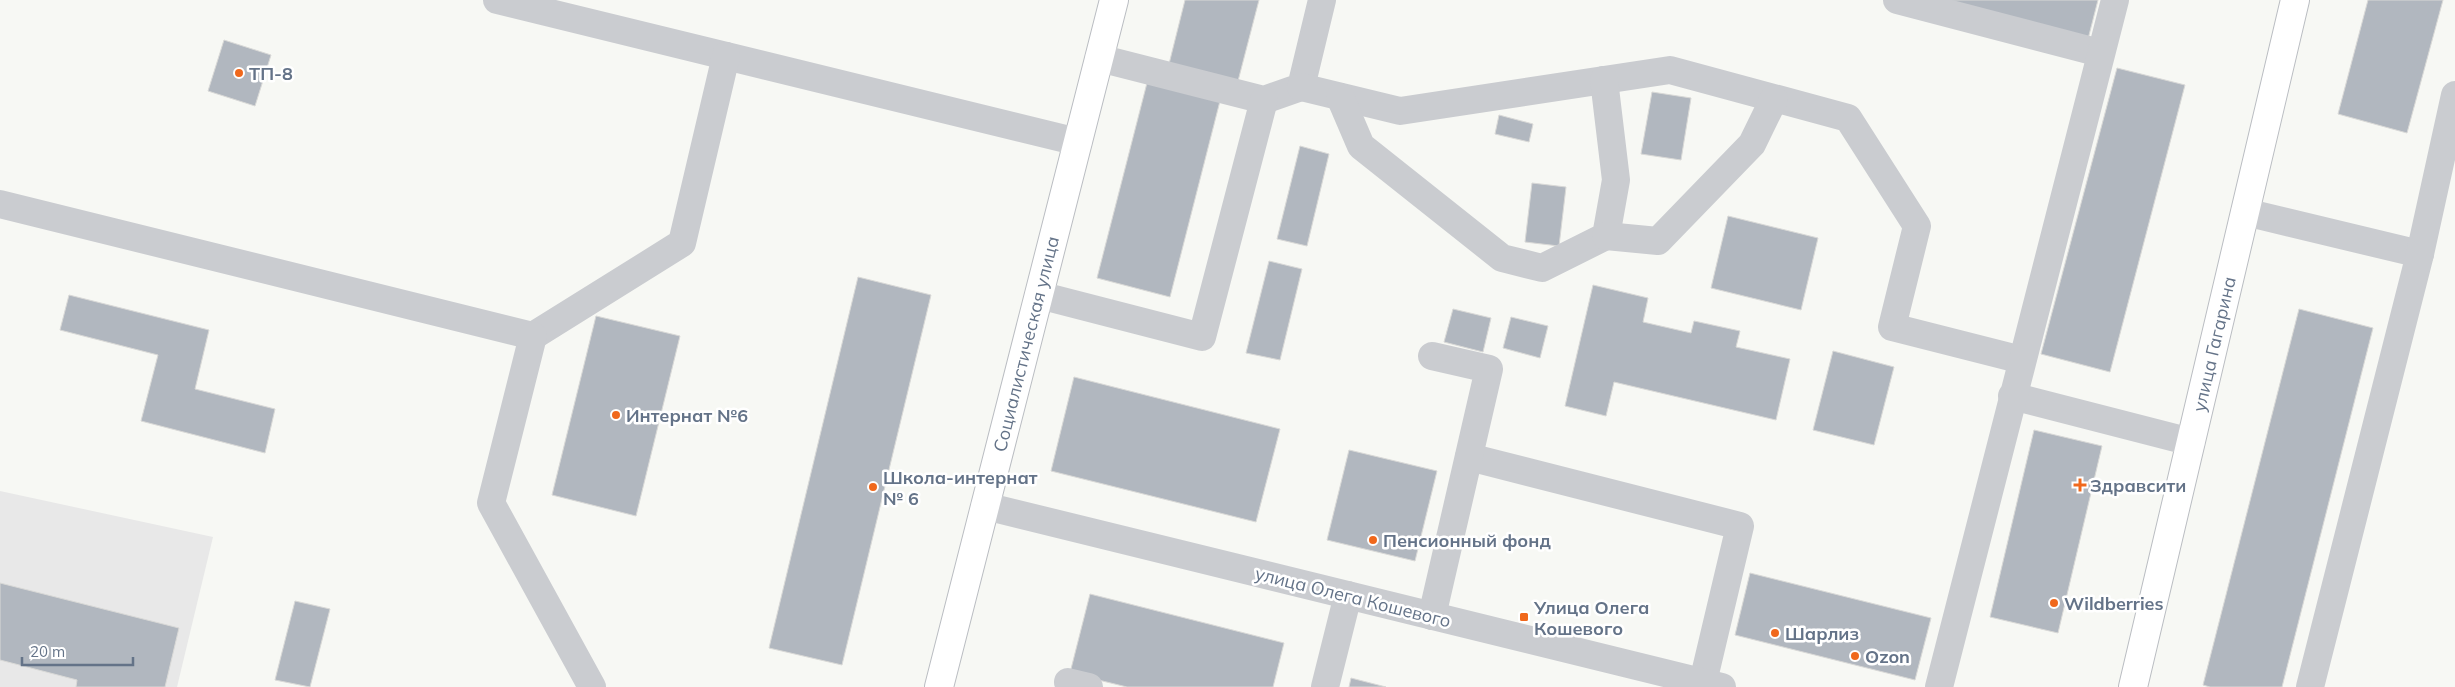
<svg xmlns="http://www.w3.org/2000/svg" width="2455" height="687" viewBox="0 0 2455 687" font-family="Mulish,sans-serif">
<style>
.built{fill:#e8e8e8}
.building{fill:#b1b7bf;stroke:#d9d9d7}
.lines{fill:none;stroke-linecap:round;stroke-linejoin:round}
.major-casing{stroke:#babdc2;stroke-width:30}
.minor{stroke:#caccd0;stroke-width:28}
.major{stroke:#fff;stroke-width:28}
.poi-dot{fill:#f0681c;stroke:#fff;stroke-width:2}
.labels{text-anchor:middle;dominant-baseline:central;stroke-width:5;stroke-linejoin:round;paint-order:stroke}
.poi-label{font-size:18px;font-weight:bold;fill:#647388;stroke:#fff;text-anchor:start}
.street-label{font-size:18px;fill:#647388;stroke:#fff}
</style>
<rect width="100%" height="100%" fill="#f7f8f4"/>
<polygon class="built" points="0,491 213,537 177,687 0,687"/>
<g class="building">
<polygon points="1185,0 1259,0 1238,81 1169,64"/>
<polygon points="1940,0 2098,0 2088,39"/>
<polygon points="2368,0 2443,0 2407,133 2338,114"/>
<polygon points="224,40 271,55 255,106 208,91"/>
<polygon points="2117,68 2185,85 2110,372 2041,354"/>
<polygon points="1148,79 1221,97 1170,297 1097,278"/>
<polygon points="1652,92 1691,98 1681,160 1641,154"/>
<polygon points="1499,115 1533,124 1529,142 1495,134"/>
<polygon points="1300,146 1329,154 1307,246 1277,239"/>
<polygon points="1532,183 1566,187 1559,246 1525,242"/>
<polygon points="1728,216 1818,238 1801,310 1711,288"/>
<polygon points="1269,261 1302,269 1280,360 1246,353"/>
<polygon points="858,277 931,295 842,665 769,648"/>
<polygon points="1593,285 1648,298 1643,322 1691,333 1694,321 1740,331 1736,347 1790,359 1776,420 1614,382 1606,416 1565,406"/>
<polygon points="69,295 209,330 195,389 275,409 265,453 141,421 158,355 60,330"/>
<polygon points="1453,309 1491,318 1483,352 1444,342"/>
<polygon points="2299,309 2373,328 2282,687 2210,687 2203,685"/>
<polygon points="596,316 680,336 636,516 552,495"/>
<polygon points="1511,317 1548,326 1540,358 1503,348"/>
<polygon points="1833,351 1894,367 1874,445 1813,430"/>
<polygon points="1074,377 1280,429 1256,522 1051,471"/>
<polygon points="2034,430 2102,446 2058,633 1990,617"/>
<polygon points="1349,450 1437,471 1415,561 1327,540"/>
<polygon points="1750,573 1931,618 1915,680 1735,635"/>
<polygon points="0,583 179,628 165,687 76,687 77,680 0,660"/>
<polygon points="1090,594 1284,643 1273,687 1127,687 1070,673"/>
<polygon points="295,601 330,609 310,687 275,680"/>
<polygon points="1351,678 1386,687 1349,687"/>
</g>
<g class="lines">
<defs>
<g id="major">
<polyline points="939,687 1114,0"/>
<polyline points="2133,687 2295,0"/>
</g>
</defs>
<use href="#major" class="major-casing"/>
<g class="minor">
<polyline points="497,0 1078,142"/>
<polyline points="1897,0 2100,53"/>
<polyline points="1099,58 1264,100 1301,87 1322,0"/>
<polyline points="1301,87 1400,111 1670,70 1848,118 1917,226 1892,327 2022,360"/>
<polyline points="1340,97 1361,146 1502,258 1542,268 1606,236 1616,180 1604,80"/>
<polyline points="0,204 533,336 682,243 726,56"/>
<polyline points="2245,212 2420,254"/>
<polyline points="1606,236 1658,241 1752,144 1774,99"/>
<polyline points="1039,295 1202,337 1264,100"/>
<polyline points="533,336 491,503 592,687"/>
<polyline points="2012,396 2191,442"/>
<polyline points="1469,457 1740,526 1703,682"/>
<polyline points="985,506 1722,687"/>
<polyline points="1432,616 1489,369 1432,356"/>
<polyline points="1068,682 1089,687"/>
<polyline points="1325,687 1348,595"/>
<polyline points="1939,687 2115,0"/>
<polyline points="2310,687 2420,254 2455,95"/>
</g>
<use href="#major" class="major"/>
</g>
<g class="poi-dot">
<circle cx="239" cy="73" r="5"/>
<circle cx="616" cy="415" r="5"/>
<path d="M2077.5 477.5h5v5h5v5h-5v5h-5v-5h-5v-5h5z"/>
<circle cx="873" cy="487" r="5"/>
<circle cx="1373" cy="540" r="5"/>
<circle cx="2054" cy="603" r="5"/>
<rect x="1519" y="612" width="10" height="10" rx="2.5"/>
<circle cx="1775" cy="633" r="5"/>
<circle cx="1855" cy="656" r="5"/>
</g>
<g class="labels">
<g class="poi-label">
<text x="249" y="73">ТП-8</text>
<text x="626" y="415">Интернат №6</text>
<text x="883" y="477">Школа-интернат<tspan x="883" dy="21">№ 6</tspan></text>
<text x="2090" y="485">Здравсити</text>
<text x="1383" y="540">Пенсионный фонд</text>
<text x="2064" y="603">Wildberries</text>
<text x="1534" y="607">Улица Олега<tspan x="1534" dy="21">Кошевого</tspan></text>
<text x="1785" y="633">Шарлиз</text>
<text x="1865" y="656">Ozon</text>
</g>
<g class="street-label">
<text transform="translate(1026 344) rotate(-76)">Социалистическая улица</text>
<text transform="translate(2214 344) rotate(-77)">улица Гагарина</text>
<text transform="translate(1353 597) rotate(14)">улица Олега Кошевого</text>
</g>
</g>
<path d="M22 657v8h111v-8" fill="none" stroke="#647388" stroke-width="2.5"/>
<text x="30" y="657" font-size="15" fill="#647388" stroke="#ffffff" stroke-width="4" paint-order="stroke">20 m</text>
</svg>
